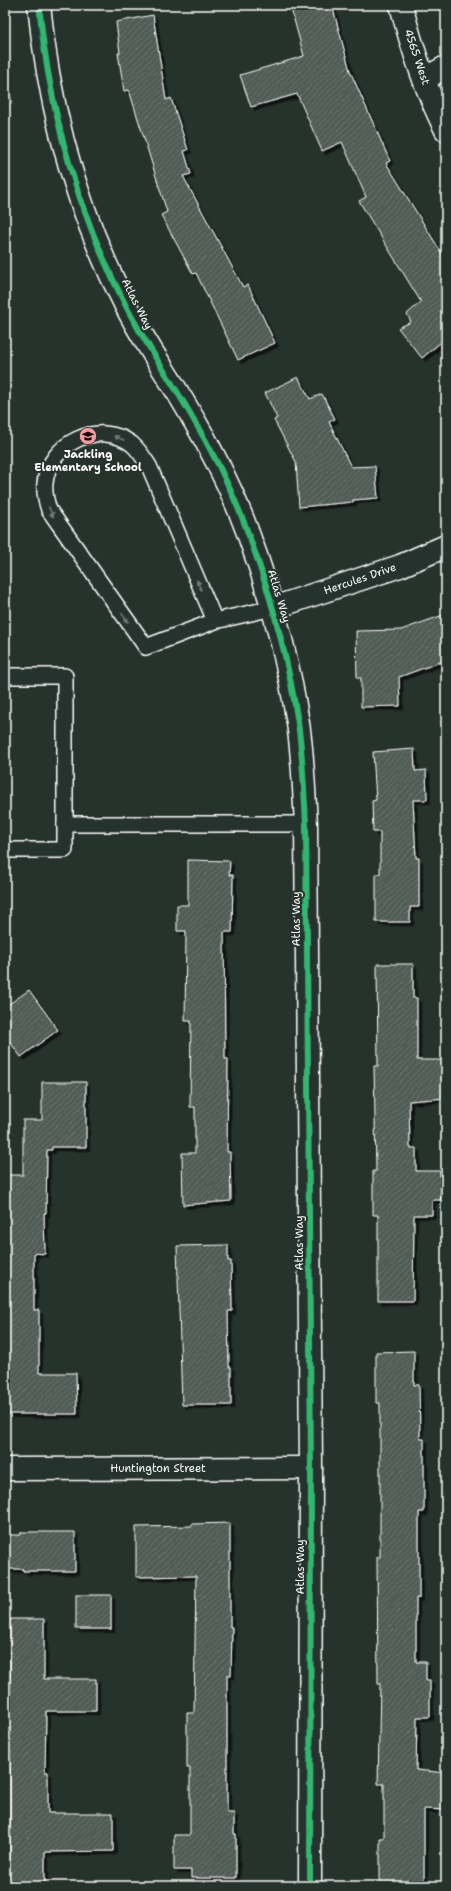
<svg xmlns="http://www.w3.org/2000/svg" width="451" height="1891" viewBox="0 0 451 1891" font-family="'Shantell Sans',sans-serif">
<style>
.grass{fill:url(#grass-tufts);stroke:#9ea4a2}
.building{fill:url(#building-hatch);stroke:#fff;filter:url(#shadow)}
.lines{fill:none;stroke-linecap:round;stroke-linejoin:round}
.lane-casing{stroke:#fff;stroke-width:18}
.street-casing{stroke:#fff;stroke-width:25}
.lane{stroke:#26332d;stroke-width:15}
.street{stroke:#26332d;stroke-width:22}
.cycleway-casing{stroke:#26332d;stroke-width:8}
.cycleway{stroke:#33b770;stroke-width:6}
.oneway{fill:#727a76}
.labels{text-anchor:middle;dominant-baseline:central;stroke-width:4;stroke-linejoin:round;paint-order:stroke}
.street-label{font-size:11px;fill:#fff;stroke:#26332d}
.poi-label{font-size:11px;font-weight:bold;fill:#fff;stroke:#26332d}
</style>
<defs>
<pattern id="grass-tufts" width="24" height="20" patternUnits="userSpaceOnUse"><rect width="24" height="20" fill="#3e4944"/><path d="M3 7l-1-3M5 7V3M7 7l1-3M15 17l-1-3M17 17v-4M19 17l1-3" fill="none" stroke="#5b6460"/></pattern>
<pattern id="building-hatch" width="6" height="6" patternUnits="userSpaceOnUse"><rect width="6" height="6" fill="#515c57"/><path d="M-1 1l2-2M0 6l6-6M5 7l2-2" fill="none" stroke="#6b7470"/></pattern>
<filter id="shadow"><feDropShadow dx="3.5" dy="3.5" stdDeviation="0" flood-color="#0009"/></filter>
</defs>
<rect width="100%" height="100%" fill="#26332d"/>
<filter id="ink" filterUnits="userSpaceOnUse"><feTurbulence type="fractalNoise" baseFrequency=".025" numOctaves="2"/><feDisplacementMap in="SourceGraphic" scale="8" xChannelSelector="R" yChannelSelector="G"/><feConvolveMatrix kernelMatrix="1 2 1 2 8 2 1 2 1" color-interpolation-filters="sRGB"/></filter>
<g filter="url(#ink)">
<polygon class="grass" points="5,66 12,103 5,106"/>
<g class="building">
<polygon points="290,5 332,5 350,71 390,161 386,163 446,260 446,338 422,358 398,328 411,322 407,314 421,302 359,201 366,197 342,142 322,151 297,94 251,107 240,75 304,56"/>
<polygon points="153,15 166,100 171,98 188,150 184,151 191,174 183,176 243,287 248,285 275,343 238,360 196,273 193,274 161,215 167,212 129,90 124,91 118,53 120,53 116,22"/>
<polygon points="298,377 310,399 322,394 335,419 329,422 351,467 375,466 378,498 353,500 353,502 299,507 296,462 274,420 277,418 265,393"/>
<polygon points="446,614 446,660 399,677 400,706 361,707 361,678 357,678 356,631 401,630"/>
<polygon points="414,749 415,771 426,770 427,800 413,800 416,858 419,858 419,907 410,907 410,922 376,922 376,874 380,874 380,832 373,832 372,801 376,800 373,752"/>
<polygon points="188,860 230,861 229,875 233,875 232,932 224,932 225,1059 228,1059 227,1152 230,1152 231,1201 183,1205 182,1153 195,1153 195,1107 190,1107 191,1021 185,1021 186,931 177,931 177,905 188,905"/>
<polygon points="377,964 413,964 413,998 417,998 417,1060 446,1060 446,1098 409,1101 410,1148 416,1148 416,1171 440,1171 441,1200 432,1200 432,1215 414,1215 413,1301 378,1301 378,1215 373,1215 373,1171 376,1171 374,1066 378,1066"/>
<polygon points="29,990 58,1030 21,1057 5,1035 5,1007"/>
<polygon points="42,1082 86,1082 86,1147 52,1147 52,1150 47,1150 46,1213 44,1213 45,1254 34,1253 34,1310 39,1310 39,1373 76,1373 77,1414 5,1414 5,1175 23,1175 23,1120 42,1120"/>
<polygon points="228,1245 228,1261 231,1261 232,1311 228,1311 229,1367 231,1367 231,1405 182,1405 177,1246"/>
<polygon points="414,1351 414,1385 419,1385 420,1439 424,1439 424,1512 419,1512 419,1598 416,1598 416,1662 426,1662 426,1680 430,1680 430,1717 417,1717 416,1770 446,1773 446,1810 424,1809 424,1886 380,1886 380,1838 384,1838 384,1784 378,1784 380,1684 378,1684 377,1557 380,1557 380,1403 376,1403 376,1352"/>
<polygon points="230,1523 230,1627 232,1627 231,1675 227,1675 227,1813 234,1813 234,1834 236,1834 236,1878 191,1878 191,1870 174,1870 174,1835 190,1835 190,1768 187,1768 187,1713 194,1713 196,1576 136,1577 136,1527 192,1526 192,1524"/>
<polygon points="21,1532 75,1532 75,1571 23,1571 23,1569 5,1569 5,1535 21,1535"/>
<rect x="76" y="1595" width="35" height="34"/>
<polygon points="10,1619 44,1619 44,1679 96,1679 96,1711 46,1711 45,1772 48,1772 48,1813 113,1813 113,1851 45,1852 45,1886 7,1886 7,1859 10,1859 10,1750 8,1750 8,1701 10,1701"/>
</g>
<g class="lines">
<defs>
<g id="lane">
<path d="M 215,621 L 149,466 C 144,458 139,450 132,444 C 99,419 49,443 45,483 C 44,492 46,501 49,510 L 146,647 L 215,621 L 273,608"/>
<polyline points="5,676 65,676 65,850 5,850"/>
<polyline points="65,824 306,824"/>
</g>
<g id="street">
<path d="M 39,5 C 49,109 78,213 126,306 C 145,344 170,378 191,415 C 213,452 233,492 248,533 C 271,595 288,658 298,723 C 303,756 304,790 306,824 L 311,1468 L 310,1886"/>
<path d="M 401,5 C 412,48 426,91 446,130"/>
<polyline points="424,79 446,67"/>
<polyline points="273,608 400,566 446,546"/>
<polyline points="5,1469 311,1468"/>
</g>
</defs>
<use href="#lane" class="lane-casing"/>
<use href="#street" class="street-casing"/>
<use href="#lane" class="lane"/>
<use href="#street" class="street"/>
<defs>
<path id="cycleway" d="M 39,5 C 49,109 78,213 126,306 C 145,344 170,378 191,415 C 213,452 233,492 248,533 C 271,595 288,658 298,723 C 303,756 304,790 306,824 L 311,1468 L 310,1886"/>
</defs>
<use href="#cycleway" class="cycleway-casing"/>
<use href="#cycleway" class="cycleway"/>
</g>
<defs><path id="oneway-solid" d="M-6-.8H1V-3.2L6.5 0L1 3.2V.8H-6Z"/></defs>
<g class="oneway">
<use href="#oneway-solid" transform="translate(119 438) rotate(-159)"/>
<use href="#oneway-solid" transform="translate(51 512) rotate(65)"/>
<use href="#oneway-solid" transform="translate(199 585) rotate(-113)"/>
<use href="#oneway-solid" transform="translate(125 618) rotate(54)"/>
</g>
</g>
<defs>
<symbol id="school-disc" viewBox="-11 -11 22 22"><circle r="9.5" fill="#ff9aa2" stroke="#26332d"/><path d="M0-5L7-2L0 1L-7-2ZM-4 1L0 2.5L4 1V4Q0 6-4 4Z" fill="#111"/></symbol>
</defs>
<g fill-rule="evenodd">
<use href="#school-disc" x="78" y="426" width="20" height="20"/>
</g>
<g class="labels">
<g class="street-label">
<text transform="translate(417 57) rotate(71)">4565 West</text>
<text transform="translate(137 304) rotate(63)">Atlas Way</text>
<text transform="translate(360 579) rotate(-19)">Hercules Drive</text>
<text transform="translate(279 596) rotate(73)">Atlas Way</text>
<text transform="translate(296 919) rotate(-90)">Atlas Way</text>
<text transform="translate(299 1243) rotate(-90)">Atlas Way</text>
<text x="158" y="1468">Huntington Street</text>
<text transform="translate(300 1567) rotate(-90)">Atlas Way</text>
</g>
<g class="poi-label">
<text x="88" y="454">Jackling<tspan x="88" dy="13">Elementary School</tspan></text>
</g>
</g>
<rect width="451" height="1891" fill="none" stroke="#26332d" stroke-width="20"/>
<rect x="10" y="10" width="431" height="1871" fill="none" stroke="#fff" stroke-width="1.5" filter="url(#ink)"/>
</svg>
